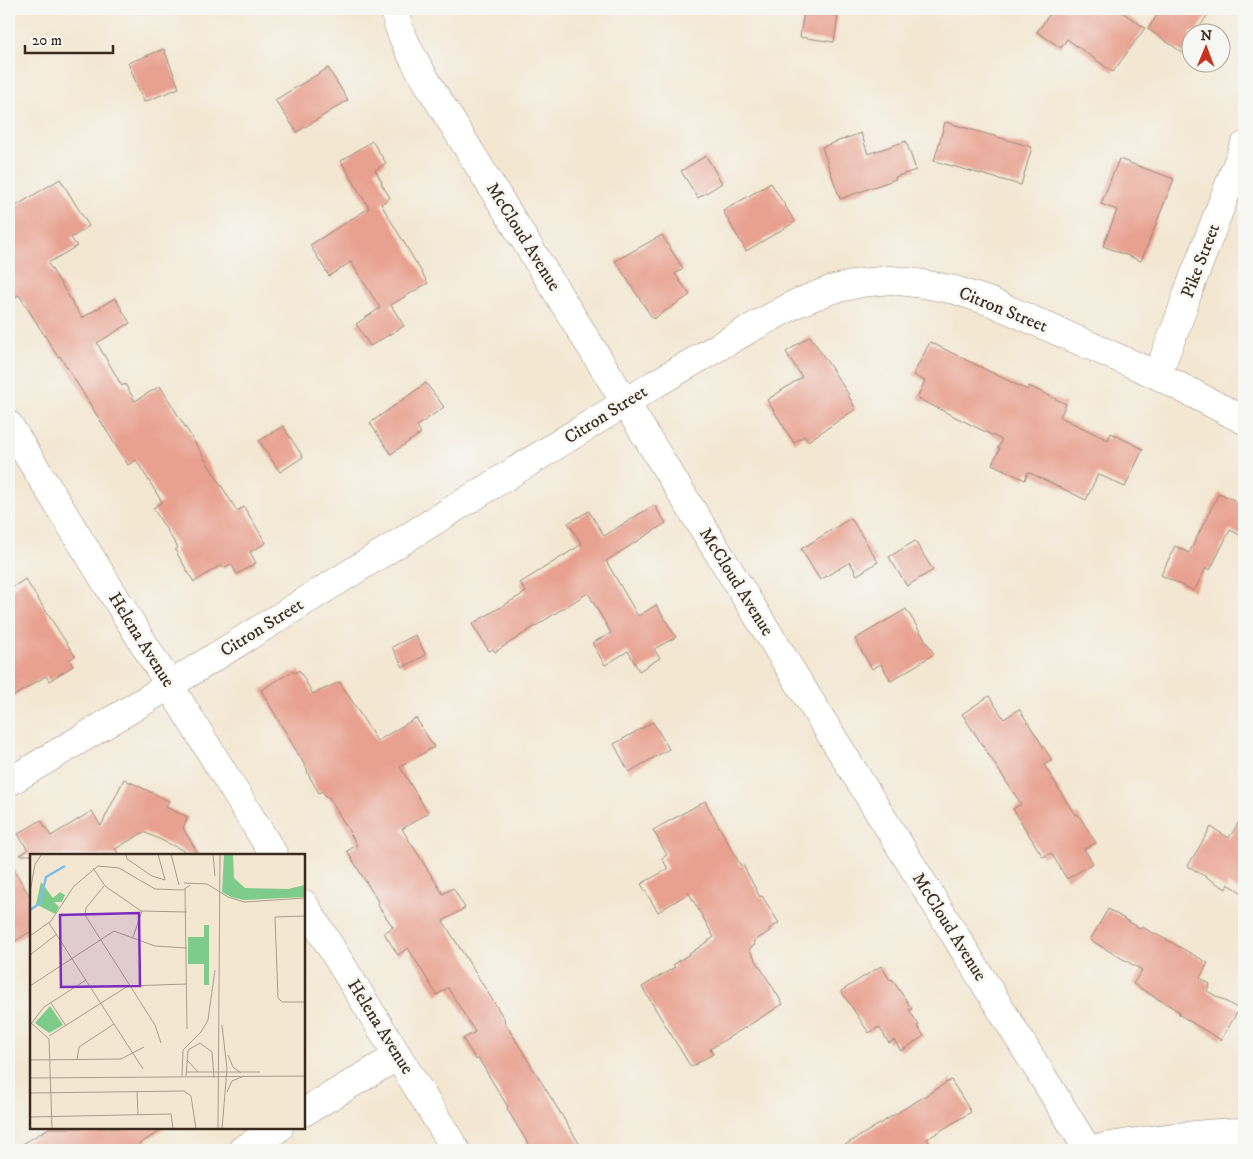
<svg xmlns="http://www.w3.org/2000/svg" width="1253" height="1159" viewBox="0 0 1253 1159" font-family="'IM FELL DW Pica',serif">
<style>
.building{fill:#e8a08f}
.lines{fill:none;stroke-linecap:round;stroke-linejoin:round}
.street-casing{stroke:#978878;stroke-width:29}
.street{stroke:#fff;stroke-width:28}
.labels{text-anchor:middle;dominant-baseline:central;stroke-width:5;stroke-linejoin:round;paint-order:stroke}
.street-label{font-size:18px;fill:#3b2a1e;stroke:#f6f6f2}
.inset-river{fill:none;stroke:#78beef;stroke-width:2.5}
.inset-road{fill:none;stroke:#a99b8a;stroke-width:1}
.view{fill:#7b2cbf;fill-opacity:0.15;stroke:#7b2cbf;stroke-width:2.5}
.inset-edge{fill:none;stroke:#3b2a1e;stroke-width:2.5}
</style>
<rect width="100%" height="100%" fill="#f6f6f2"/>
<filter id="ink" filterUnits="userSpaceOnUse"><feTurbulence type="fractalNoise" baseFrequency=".02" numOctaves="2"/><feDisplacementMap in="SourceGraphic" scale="10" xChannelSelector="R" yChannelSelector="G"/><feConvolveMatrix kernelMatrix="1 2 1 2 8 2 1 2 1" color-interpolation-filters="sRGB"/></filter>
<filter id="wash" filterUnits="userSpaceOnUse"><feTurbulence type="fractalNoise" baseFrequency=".0096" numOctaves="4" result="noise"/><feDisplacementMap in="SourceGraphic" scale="20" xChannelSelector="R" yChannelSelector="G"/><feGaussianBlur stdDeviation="1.12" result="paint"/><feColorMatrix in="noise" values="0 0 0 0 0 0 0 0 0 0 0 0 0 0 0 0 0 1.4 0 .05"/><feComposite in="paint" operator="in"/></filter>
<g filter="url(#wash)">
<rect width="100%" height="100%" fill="#f3e7d2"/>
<g id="blocks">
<g class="building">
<polygon points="1053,9 1118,9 1145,28 1113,72 1067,39 1061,48 1037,32"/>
<polygon points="1161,9 1212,9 1196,32 1190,32 1190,41 1183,53 1148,29"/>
<polygon points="804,10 838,16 834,42 800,37"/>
<polygon points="164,49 179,88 144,102 128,63"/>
<polygon points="328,68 348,100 297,132 275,100"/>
<polygon points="945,122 1032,147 1021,185 934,161"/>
<polygon points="861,133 868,154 906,141 916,170 895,177 896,179 840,199 822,147"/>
<polygon points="372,141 386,163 375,170 382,182 381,183 390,198 381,204 428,283 391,305 404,326 370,346 356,324 380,308 351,262 329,276 310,245 369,208 341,161"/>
<polygon points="706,156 722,183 698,198 681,171"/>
<polygon points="1119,159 1174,179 1141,261 1103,246 1117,210 1101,204"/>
<polygon points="60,179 89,226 71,238 77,246 48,263 82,318 115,298 130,323 97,343 122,386 125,384 135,401 160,386 237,511 244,507 266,543 250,552 256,563 237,574 231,564 223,568 221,565 194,582 175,550 178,548 153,508 162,502 136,460 128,465 60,356 58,357 19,295 9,301 9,210"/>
<polygon points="771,183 795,222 746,251 723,211"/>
<polygon points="662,235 683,269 675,274 690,295 653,319 615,261"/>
<polygon points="810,336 849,395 848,395 856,409 808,441 804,436 794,443 767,400 802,377 786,352"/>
<polygon points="930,342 1027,390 1029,386 1066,404 1060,417 1108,440 1111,433 1143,449 1125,487 1098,474 1086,500 1028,472 1025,480 992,464 1000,448 998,448 1002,440 917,398 925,381 913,375"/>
<polygon points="426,383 444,407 417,426 421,433 391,454 370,423"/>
<polygon points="283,426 303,457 280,472 259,441"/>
<polygon points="1219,493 1244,505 1244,537 1230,530 1210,570 1206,568 1194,591 1161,575 1175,546 1189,553"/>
<polygon points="654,505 666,523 606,561 638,616 656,605 676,637 654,649 660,658 639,671 628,651 605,665 592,643 611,633 588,593 559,611 495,652 493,649 489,651 472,624 526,592 520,583 582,544 568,523 589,511 604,536"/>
<polygon points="851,518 878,562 857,575 850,562 820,580 801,549"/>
<polygon points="915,541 933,570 907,586 889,557"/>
<polygon points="25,579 75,656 69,660 73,666 49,681 46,676 9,699 9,590"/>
<polygon points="906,609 934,654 891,681 881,664 872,669 855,639"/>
<polygon points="415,635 426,655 403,667 392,647"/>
<polygon points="299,670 313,694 340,682 377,741 416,718 434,747 400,767 428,813 402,829 443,894 453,888 465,908 443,921 505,1020 504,1021 583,1150 532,1150 507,1109 508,1107 478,1058 476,1060 463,1039 475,1032 448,988 437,995 408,948 398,955 384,933 393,927 377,904 379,903 347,851 357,845 329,797 327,798 322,791 319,793 307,772 308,771 261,690 293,671 294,673"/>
<polygon points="989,696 1004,719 1019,709 1052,760 1044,765 1075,815 1078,814 1096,843 1084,849 1093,863 1067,879 1051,853 1043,857 1013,809 1021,804 962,714"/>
<polygon points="653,722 669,749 629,772 614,744"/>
<polygon points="124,779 169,801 166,807 188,817 183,828 199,855 193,855 144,832 115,849 119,855 20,855 28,850 18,834 41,820 51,836 92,811 101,826"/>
<polygon points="705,801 741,866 743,865 760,897 762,896 779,923 769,929 770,931 753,942 755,945 749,949 783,1004 710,1049 713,1054 691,1067 642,987 675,967 673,965 714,937 689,893 658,912 641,884 668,869 662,858 667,855 653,830"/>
<polygon points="1244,814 1244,894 1228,884 1226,889 1188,866 1211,827 1229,838"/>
<polygon points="9,862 31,898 31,931 9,945"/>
<polygon points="1108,909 1141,929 1142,927 1169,941 1208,963 1200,978 1210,984 1207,991 1239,1009 1221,1040 1178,1014 1180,1012 1133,984 1142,970 1090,940"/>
<polygon points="881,966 890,980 892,979 912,1009 909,1010 919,1025 917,1026 924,1036 901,1051 894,1040 889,1043 879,1027 869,1033 841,991"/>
<polygon points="951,1080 971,1112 927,1139 934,1150 837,1150"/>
<polygon points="49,1128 165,1128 130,1150 13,1150"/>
</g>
</g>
</g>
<g filter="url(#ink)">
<use href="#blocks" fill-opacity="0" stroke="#978878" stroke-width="1"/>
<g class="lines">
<defs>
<g id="street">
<path d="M 394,9 C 400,40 419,68 435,95 L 1088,1150"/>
<polyline points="1157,375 1178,322 1188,292 1244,146"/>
<polyline points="9,425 274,855"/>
<polyline points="9,782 136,706 655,384 744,332 797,303 830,290 861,283 891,280 923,284 955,290 991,302 1157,375 1244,420"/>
<polyline points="304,904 456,1150"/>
<polyline points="304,1112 398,1056"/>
<polyline points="242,1150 279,1128"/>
<path d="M 1087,1150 C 1138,1141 1192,1133 1244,1132"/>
</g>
</defs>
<use href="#street" class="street-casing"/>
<use href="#street" class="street"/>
</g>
</g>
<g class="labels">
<g class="street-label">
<text transform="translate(523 237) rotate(58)">McCloud Avenue</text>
<text transform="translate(1201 261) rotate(-69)">Pike Street</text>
<text transform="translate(1003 310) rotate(22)">Citron Street</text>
<text transform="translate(606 415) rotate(-32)">Citron Street</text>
<text transform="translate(736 582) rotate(58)">McCloud Avenue</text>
<text transform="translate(262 628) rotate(-32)">Citron Street</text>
<text transform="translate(141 640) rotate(58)">Helena Avenue</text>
<text transform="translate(949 927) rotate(58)">McCloud Avenue</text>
<text transform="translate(380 1027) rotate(58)">Helena Avenue</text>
</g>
</g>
<g transform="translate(30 854)">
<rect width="275" height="275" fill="#f3e7d2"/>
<path d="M 194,0 L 203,0 L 204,24 L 215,34 L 258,35 L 275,31 L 275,43 L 214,46 L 201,43 L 192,38 ZM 11,28 L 23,44 L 30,38 L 35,41 L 32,48 L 24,48 L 29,53 L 25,60 L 6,50 ZM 174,71 L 179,71 L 179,131 L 174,131 L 174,110 L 158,110 L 158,83 L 174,83 ZM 20,152 L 33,171 L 19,179 L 5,169 Z" fill="#7ecc8b"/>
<path class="inset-river" d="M 0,56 L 10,49 L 16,23 L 35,12"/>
<path class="inset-road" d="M 96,0 L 97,5 L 122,22 L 135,26 L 128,0M 141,0 L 149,31M 183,0 L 185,22M 63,14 L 75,32 L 111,57 L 157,58M 154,29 L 177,30 L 198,43 L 214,48 L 275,44M 74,32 L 56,54 L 55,61 L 125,171 L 131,189M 155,35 L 157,175M 0,39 L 5,10 L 12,0M 275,62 L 245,63 L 248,144 L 252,148 L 275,148M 19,69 L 113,215M 0,82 L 21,67 L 44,32 L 68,12 L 89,14 L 125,35 L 153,36 L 160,31M 103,83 L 112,57M 0,101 L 27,80M 0,132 L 84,77 L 125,92 L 157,94M 21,149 L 36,172M 0,168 L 19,185 L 22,275M 0,171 L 14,153 L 56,126M 19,182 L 98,132 L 157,130M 198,201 L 203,213 L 211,219M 0,206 L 91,205 L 114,193M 47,206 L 49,193 L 84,170M 157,206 L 168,218M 156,218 L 230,218M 152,222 L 153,196 L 171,178 L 178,166 L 185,116M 156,222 L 158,196 L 170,189 L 182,198 L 184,224M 0,224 L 275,222M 107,237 L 108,261M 197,238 L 202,227 L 214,222M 0,239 L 154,237 L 161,242 L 166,275M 0,263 L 141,260 L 143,275M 188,275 L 190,0M 192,275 L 197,215 L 192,171"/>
<path class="view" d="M 109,59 L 110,132 L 31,133 L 30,61 Z"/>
<rect width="275" height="275" class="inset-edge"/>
</g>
<rect width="1253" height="1159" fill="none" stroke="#f6f6f2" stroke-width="30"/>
<g transform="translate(1206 48) rotate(1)"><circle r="24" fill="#f6f6f2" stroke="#aba49d"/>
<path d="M0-4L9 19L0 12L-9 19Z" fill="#c8321e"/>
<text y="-8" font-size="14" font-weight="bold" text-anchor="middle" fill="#3b2a1e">N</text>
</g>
<path d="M25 45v8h88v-8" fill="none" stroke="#3b2a1e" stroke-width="2.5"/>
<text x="32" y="45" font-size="15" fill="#3b2a1e" stroke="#f6f6f2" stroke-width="4" paint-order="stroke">20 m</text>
</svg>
